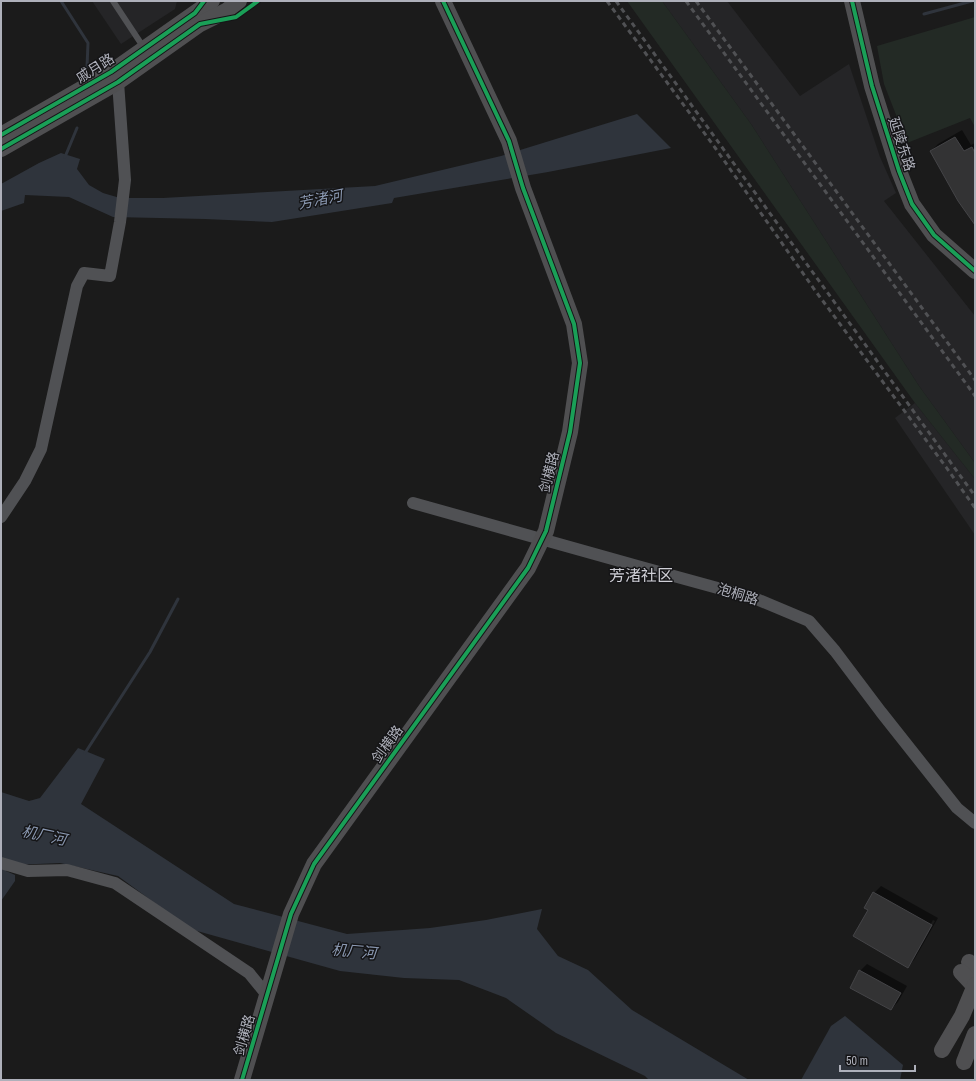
<svg xmlns="http://www.w3.org/2000/svg" width="976" height="1081" viewBox="0 0 976 1081" font-family="'Archivo Narrow','Noto Sans SC',sans-serif">
<style>
.built{fill:#252527}
.green{fill:#232a25}
.water{fill:#2f343c}
.shadow{fill:#0007;fill-rule:evenodd}
.lines{fill:none;stroke-linecap:round;stroke-linejoin:round}
.stream{stroke:#2f343c;stroke-width:3}
.building{fill:#333334;stroke:#444447}
.lane{stroke:#505154;stroke-width:6}
.street{stroke:#505154;stroke-width:12}
.secondary{stroke:#4f4f51;stroke-width:16}
.rail{stroke:#505154;stroke-width:3;stroke-dasharray:5 4;stroke-linecap:butt}
.cycleway-casing{stroke:#151517;stroke-width:6}
.cycleway{stroke:#1a9f57;stroke-width:4}
.labels{text-anchor:middle;dominant-baseline:central;stroke-width:3;stroke-linejoin:round;paint-order:stroke}
.street-label{font-size:14px;fill:#aeb0ba;stroke:#151517}
.water-label{font-size:15px;font-style:italic;fill:#8a98b1;stroke:#151517}
.quarter-label{font-size:16px;fill:#cfcfd6;stroke:#151517}
</style>
<rect width="100%" height="100%" fill="#1b1b1b"/>
<g class="built">
<polygon points="92,1 177,1 175,9 121,44"/>
<polygon points="662,1 727,1 800,96 849,64 880,157 896,193 884,201 975,316 975,463 919,386 751,124"/>
<polygon points="915,403 975,479 975,535 895,418"/>
</g>
<g class="green">
<polygon points="627,1 662,1 751,124 919,386 975,463 975,479 915,403"/>
<polygon points="975,17 975,127 970,118 907,143 884,84 877,46"/>
</g>
<g class="water">
<polygon points="637,114 671,148 548,172 394,198 392,203 272,222 205,219 113,217 69,197 25,195 24,203 1,211 1,184 39,163 61,153 80,159 77,169 89,185 103,193 120,198 163,198 375,186 501,156"/>
<polygon points="78,748 105,759 81,804 234,904 347,934 430,928 486,920 542,909 537,929 558,956 588,970 632,1010 749,1080 649,1080 645,1076 556,1033 506,998 459,980 404,978 340,971 190,929 118,876 60,863 14,865 7,861 6,871 15,875 15,881 1,901 1,792 29,801 40,798"/>
<polygon points="845,1016 903,1065 900,1080 801,1080 831,1026"/>
</g>
<g class="shadow">
<polygon points="962,130 971,145 975,143 975,223 931,151 938,144"/>
<path d="M 881,886 L 938,918 L 914,960 L 907,966 L 869,910 L 866,908 L 874,893 ZM 933,920 L 935,921 L 913,960 L 911,960 Z"/>
<polygon points="867,964 907,986 898,1002 891,1009 860,971"/>
</g>
<g class="lines">
<g class="stream">
<polyline points="61,1 88,43 87,67"/>
<polyline points="924,14 972,1"/>
<polyline points="65,157 77,128"/>
<polyline points="85,753 150,652 178,599"/>
</g>
</g>
<g class="building">
<polygon points="955,137 964,151 972,147 975,153 975,225 958,201 930,151"/>
<polygon points="873,892 932,925 908,968 853,936 868,910 864,908"/>
<polygon points="859,970 901,993 891,1010 850,988"/>
</g>
<g class="lines">
<polyline class="lane" points="113,1 144,48"/>
<g class="street">
<polyline points="413,503 641,567 754,598 809,621 835,651 881,712 957,808 975,823"/>
<polyline points="1,517 25,481 41,449 77,286 84,273 110,276 120,222 125,180 118,82"/>
<polyline points="1,863 28,871 67,870 115,883 249,973 267,995"/>
</g>
<g class="secondary">
<polyline points="852,1 872,86 899,171 912,204 934,235 975,271"/>
<polyline points="1,135 111,72 212,1"/>
<polyline points="1,149 118,82 200,24 226,11 239,1"/>
<polyline points="969,962 975,969"/>
<polyline points="961,972 975,987"/>
<polyline points="942,1050 962,1016 975,985"/>
<polyline points="964,1062 975,1034"/>
<polyline points="242,1080 291,914 314,864 528,568 546,531 570,432 580,363 574,324 523,188 509,141 443,1"/>
</g>
<g class="rail">
<polyline points="607,1 716,149 814,289 946,467 975,508"/>
<polyline points="616,1 975,496"/>
<polyline points="686,1 975,396"/>
<polyline points="696,1 975,380"/>
</g>
<defs>
<g id="cycleway">
<polyline points="852,1 872,86 899,171 912,204 934,235 975,271"/>
<polyline points="1,135 111,72 195,13 204,1"/>
<polyline points="1,149 118,82 200,24 236,17 258,1"/>
<polyline points="242,1080 291,914 314,864 528,568 546,531 570,432 580,363 574,324 523,188 509,141 443,1"/>
</g>
</defs>
<use href="#cycleway" class="cycleway-casing"/>
<use href="#cycleway" class="cycleway"/>
</g>
<g class="labels">
<g class="street-label">
<text transform="translate(95 68) rotate(-32)">戚月路</text>
<text transform="translate(902 144) rotate(72)">延陵东路</text>
<text transform="translate(549 472) rotate(-76)">剑横路</text>
<text transform="translate(738 594) rotate(17)">泡桐路</text>
<text transform="translate(387 744) rotate(-54)">剑横路</text>
<text transform="translate(244 1035) rotate(-74)">剑横路</text>
</g>
<g class="water-label">
<text transform="translate(320 199) rotate(-11)">芳渚河</text>
<text transform="translate(44 835) rotate(12)">机厂河</text>
<text transform="translate(354 951) rotate(5)">机厂河</text>
</g>
<g class="quarter-label">
<text x="641" y="575">芳渚社区</text>
</g>
</g>
<rect width="976" height="1081" fill="none" stroke="#aeb0ba" stroke-width="4"/>
<path d="M840 1065v6h75v-6" fill="none" stroke="#aeb0ba" stroke-width="2"/>
<text x="846" y="1065" font-size="12" fill="#aeb0ba" stroke="#151517" stroke-width="3" paint-order="stroke">50 m</text>
</svg>
